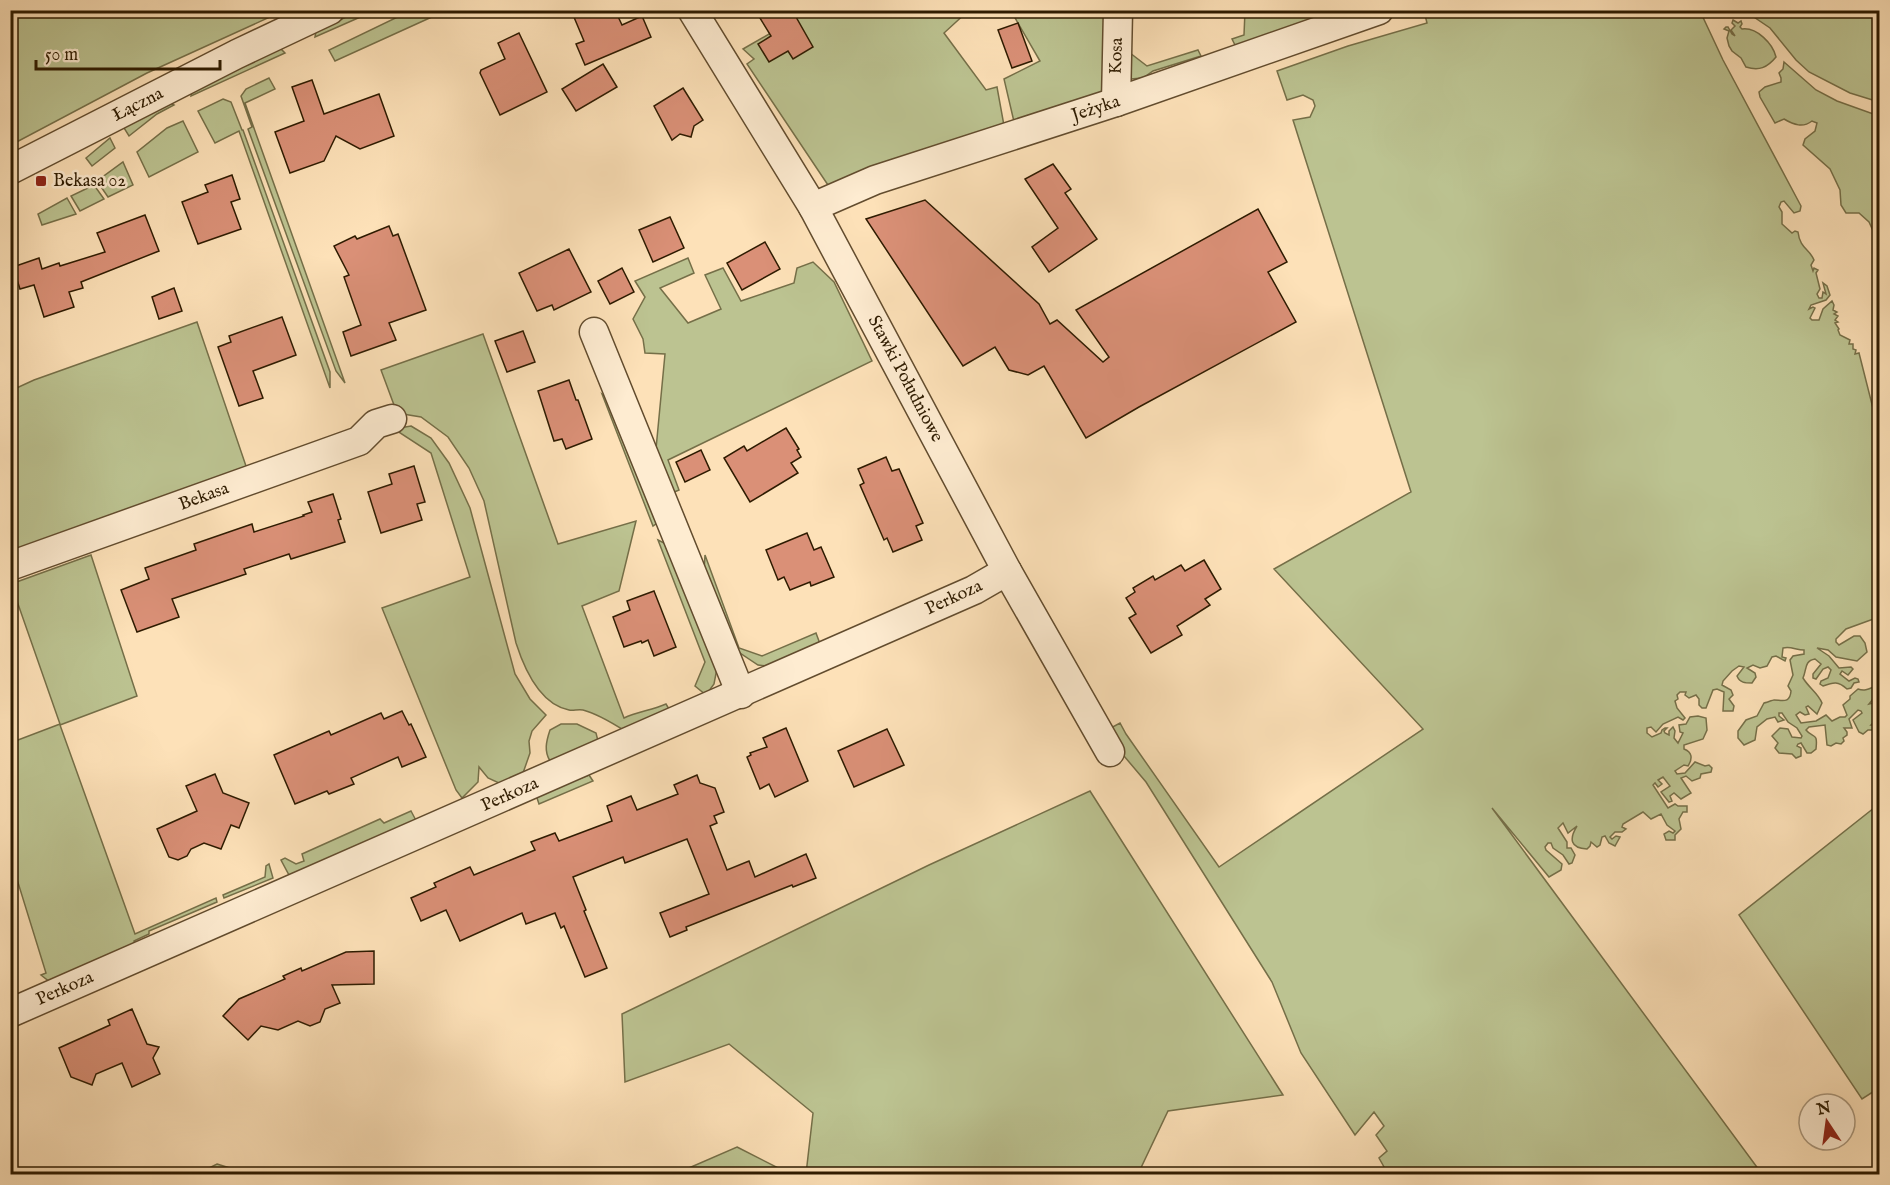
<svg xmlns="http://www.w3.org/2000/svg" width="1890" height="1185" viewBox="0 0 1890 1185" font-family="'IM FELL English',serif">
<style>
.green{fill:#bcc391;stroke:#756f48;stroke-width:1.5}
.building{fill:#da9077;stroke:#2e1b00;stroke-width:1.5}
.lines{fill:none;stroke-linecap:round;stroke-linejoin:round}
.minor-casing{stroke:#624c2e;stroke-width:31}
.minor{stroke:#feecd1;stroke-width:28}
.poi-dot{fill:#8f2418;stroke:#feecd1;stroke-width:2}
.labels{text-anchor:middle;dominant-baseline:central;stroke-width:5;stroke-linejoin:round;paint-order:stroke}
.street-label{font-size:18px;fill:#2e1b00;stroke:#feecd1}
.poi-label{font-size:18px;fill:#2e1b00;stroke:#feecd1;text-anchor:start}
</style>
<rect width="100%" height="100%" fill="#fde1b8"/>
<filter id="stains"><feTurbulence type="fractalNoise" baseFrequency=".00333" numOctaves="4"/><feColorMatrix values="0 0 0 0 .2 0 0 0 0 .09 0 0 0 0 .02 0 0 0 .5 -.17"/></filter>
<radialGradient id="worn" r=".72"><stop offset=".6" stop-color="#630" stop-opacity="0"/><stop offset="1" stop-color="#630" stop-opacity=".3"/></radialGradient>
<g class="green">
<polygon points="11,10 283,10 283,11 147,73 11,145"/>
<polygon points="412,10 445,11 335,61 329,50"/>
<polygon points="359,11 374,11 315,37 316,31"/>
<polygon points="809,11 968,11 944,33 986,90 997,87 1005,131 830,188 747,64 754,59 743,49"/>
<polygon points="1011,11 1114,11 1109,86 1087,102 1015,126 1004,79 1040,61"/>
<polygon points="1245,11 1362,11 1238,51 1232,39 1244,35"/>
<path d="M 1424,11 L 1700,11 L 1723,60 L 1801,206 L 1800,211 L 1794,213 L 1784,201 L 1781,202 L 1779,207 L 1782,212 L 1782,224 L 1792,233 L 1795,231 L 1798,232 C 1800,249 1809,248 1814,260 L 1811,265 L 1813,271 L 1814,268 L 1818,270 L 1816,273 L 1820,289 L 1817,294 L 1819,298 L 1822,298 L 1823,292 L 1826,294 L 1823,283 L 1827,286 L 1830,295 L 1826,300 L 1811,305 L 1809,309 L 1813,307 L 1815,308 L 1810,318 L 1812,320 L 1819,320 L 1823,309 L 1832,301 L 1834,305 L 1833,310 L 1837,312 L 1834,314 L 1838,316 L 1835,320 L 1838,322 L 1835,323 L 1839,329 L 1838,330 L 1840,335 L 1850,340 L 1849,344 L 1853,344 L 1853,349 L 1856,350 L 1855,354 L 1859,353 L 1879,432 L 1879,617 L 1846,629 L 1836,639 L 1836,642 L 1839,645 L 1854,636 L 1860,636 L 1865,643 L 1867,652 L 1857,661 L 1836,657 L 1828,650 L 1817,648 L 1829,656 L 1839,668 L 1851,667 L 1853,669 L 1848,675 L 1842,671 L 1840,674 L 1849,681 L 1855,678 L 1858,679 L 1859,682 L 1854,683 L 1851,688 L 1847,689 C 1838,681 1834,682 1823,686 L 1820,684 L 1821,681 L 1828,678 L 1831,670 L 1828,667 L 1823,669 L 1816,679 L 1813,678 L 1813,674 L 1821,664 L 1815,659 C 1804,661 1807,669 1803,678 C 1809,688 1818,693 1822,703 L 1817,714 L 1808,706 L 1806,707 L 1809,714 L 1805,715 L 1800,712 L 1796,715 L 1801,723 L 1816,721 L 1826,715 L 1832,721 L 1840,717 L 1845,717 L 1847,715 L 1843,705 L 1850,699 L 1850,696 L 1858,689 C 1867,692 1871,687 1879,685 L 1879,699 L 1873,699 L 1869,704 L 1877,702 L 1878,705 L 1874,709 L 1876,715 L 1879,716 L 1879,726 L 1876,723 L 1873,723 L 1871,725 L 1875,725 L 1876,730 L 1868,730 L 1863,734 L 1859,732 L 1853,720 L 1862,713 L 1861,711 L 1858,710 L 1849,719 L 1852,728 L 1844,728 L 1847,732 L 1847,735 L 1843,738 L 1844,741 L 1841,744 L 1836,743 L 1831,746 L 1827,745 L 1825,725 L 1809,727 L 1806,730 C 1813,739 1818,731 1816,749 L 1811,753 L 1807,753 L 1801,743 L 1798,744 L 1797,746 L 1801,748 L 1801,756 L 1796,758 L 1792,754 L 1779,753 L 1775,748 L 1778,743 L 1772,736 L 1780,728 L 1788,729 L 1792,737 L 1801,738 L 1802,736 L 1797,728 L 1788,722 L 1782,713 L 1779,713 L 1779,716 L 1784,720 L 1778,722 L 1775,717 L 1767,719 L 1757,727 L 1755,740 L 1744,745 L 1738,738 L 1738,731 L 1746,720 L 1757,716 L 1764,703 C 1765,703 1773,700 1774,700 C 1782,700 1790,704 1791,691 L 1788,686 L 1793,675 L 1790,660 L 1793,656 L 1804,654 L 1804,650 C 1796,650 1791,646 1783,648 L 1782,657 L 1786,658 L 1785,661 L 1776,656 L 1772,657 L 1767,666 L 1760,668 L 1753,665 L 1747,668 L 1755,673 L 1756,677 L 1752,683 C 1745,683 1740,683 1737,676 L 1744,667 L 1739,666 L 1732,671 L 1723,681 L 1722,685 L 1731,690 L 1733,695 L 1729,699 L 1734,706 L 1733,711 L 1723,711 L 1724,692 L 1717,689 L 1713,690 L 1706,708 L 1702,708 L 1699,705 L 1699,699 L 1696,695 L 1689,698 L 1685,695 L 1686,692 L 1680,692 L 1677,695 L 1678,699 L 1675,701 L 1677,708 L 1685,718 L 1683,720 L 1678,717 L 1663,724 L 1656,732 L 1651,727 L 1647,728 L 1647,733 L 1652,737 L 1661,733 L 1662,730 L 1665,728 L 1667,728 L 1664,731 L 1665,733 L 1669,735 L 1669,731 L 1673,727 L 1675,731 L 1674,738 L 1678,743 L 1683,733 L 1680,732 L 1679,725 L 1686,724 L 1690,717 L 1698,716 L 1706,718 L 1707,730 L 1703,739 L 1684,745 L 1684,749 C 1692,752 1693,758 1688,766 L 1684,765 L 1675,771 L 1677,774 L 1685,773 L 1695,762 L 1705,766 L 1709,765 L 1712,768 L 1711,772 L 1701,774 L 1700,778 L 1692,781 L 1686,776 L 1681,778 L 1691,793 L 1681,799 L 1674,793 L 1670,796 L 1672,801 L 1669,802 L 1661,792 L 1670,786 L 1663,777 L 1658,780 L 1662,784 L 1658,787 L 1655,783 L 1653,785 L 1668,808 L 1675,804 L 1678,806 L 1687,806 L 1687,812 L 1683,812 L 1679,819 L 1681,829 L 1675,835 L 1675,840 L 1666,840 L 1664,834 L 1669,831 L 1673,833 L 1675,831 L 1667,825 L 1661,814 L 1651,819 L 1643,812 L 1623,824 L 1622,827 L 1626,829 L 1622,832 L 1615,832 L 1610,837 L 1612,839 L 1616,836 L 1620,837 L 1615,846 L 1609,843 L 1605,836 L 1602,837 L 1600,845 L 1597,847 L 1591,842 L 1590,846 L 1587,849 C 1570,848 1569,839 1577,826 L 1568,833 L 1563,823 L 1558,828 L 1567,842 L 1567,848 L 1571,848 L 1575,855 L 1572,863 L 1569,864 L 1563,855 L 1553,848 L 1551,843 L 1548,843 L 1545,847 L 1546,850 L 1562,864 L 1561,870 L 1549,877 L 1492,808 L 1762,1174 L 1388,1174 L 1379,1158 L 1387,1151 L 1376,1135 L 1384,1126 L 1374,1112 L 1355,1135 L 1301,1053 L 1272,982 L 1146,782 L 1124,756 L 1107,730 L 1120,723 L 1126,734 L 1219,867 L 1423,729 L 1274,569 L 1411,492 L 1293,120 L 1310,117 L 1315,106 L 1313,100 L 1303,95 L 1287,100 L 1277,71 L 1348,46 L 1427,23 Z"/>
<polygon points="1745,11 1879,11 1879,102 1850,93 1809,72 1796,60 1770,28"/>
<path d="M 1733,20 L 1738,23 L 1741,21 L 1742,24 L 1740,27 L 1742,29 C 1757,27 1773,44 1776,57 C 1767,68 1759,71 1746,67 L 1741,58 L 1732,51 L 1729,46 L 1727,38 L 1729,31 L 1724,29 L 1726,27 L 1728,27 L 1732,34 L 1735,36 L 1731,30 L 1735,26 L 1732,23 Z"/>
<polygon points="280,48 285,53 191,96 192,89"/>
<polygon points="1198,50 1201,56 1153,71 1143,78 1130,79 1130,53 1147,66"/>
<path d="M 1784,62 L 1816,90 L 1837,101 L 1879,116 L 1879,238 L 1875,235 L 1869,222 L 1859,213 L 1846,213 L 1841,205 L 1840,190 L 1830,169 L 1803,145 L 1805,139 L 1815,131 L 1817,123 L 1812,121 C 1803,128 1794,125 1784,119 L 1775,123 L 1760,97 L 1759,92 L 1765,87 L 1781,82 L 1781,78 L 1779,73 L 1783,69 Z"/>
<polygon points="269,78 275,89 245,103 345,383 336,371 248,129 252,127 241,96 246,89"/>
<polygon points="223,99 231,102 242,130 243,130 330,372 330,388 239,131 215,143 198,111"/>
<polygon points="169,102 174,105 157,114 129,136 124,128 132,121"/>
<polygon points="183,121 198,152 149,177 137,152 167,128"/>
<polygon points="110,138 115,148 92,166 86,158"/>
<polygon points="123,162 133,185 108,197 97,181"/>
<polygon points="94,185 104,199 80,211 71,196"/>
<polygon points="67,198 76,214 42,225 38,214"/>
<polygon points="688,258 694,273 660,288 688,323 721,309 705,275 723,268 741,301 794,283 797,268 813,262 834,282 872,361 668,460 679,490 672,493 656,449 665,354 645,353 643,339 633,319 645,297 635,281"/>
<polygon points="197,322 247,469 11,553 10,391 34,380"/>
<path d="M 483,334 L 558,544 L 636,521 L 619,591 L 582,606 L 624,718 C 637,712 652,710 666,704 L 669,709 L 625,731 C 614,724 595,713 583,710 C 578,709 573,711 569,710 C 539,704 524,668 516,643 L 484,501 L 469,468 L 448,437 L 421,417 L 397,413 L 381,370 Z"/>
<polygon points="602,394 608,398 660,521 653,526"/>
<polygon points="411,426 431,438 449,463 470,508 515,674 530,699 546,715 532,731 529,741 530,753 523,773 501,784 488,778 479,767 478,782 462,798 456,790 382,608 470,577 431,453 394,429"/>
<polygon points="658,540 666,544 718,663 714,684 706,695 695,686 705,662"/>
<polygon points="91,555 137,696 60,725 135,934 216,898 217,902 149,931 149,934 134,941 135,946 55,986 41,975 46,973 11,860 10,743 60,724 11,584"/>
<polygon points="705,555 739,648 762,656 816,633 823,652 776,667 758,665 737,651 704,572"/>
<path d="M 561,724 L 577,724 L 596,733 L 598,741 L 550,761 C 544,751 546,742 550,730 Z"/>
<polygon points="589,775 593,781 539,804 536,795"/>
<polygon points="1090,791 1283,1095 1168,1111 1138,1174 806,1174 813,1113 729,1044 625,1082 622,1014 929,865"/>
<polygon points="1879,804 1879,1088 1862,1099 1739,915"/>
<polygon points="411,811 419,826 289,875 281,860 285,858 296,864 304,861 302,854 380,819 384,823"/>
<polygon points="269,864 273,878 224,898 223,895 265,877 266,866"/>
<polygon points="737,1147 790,1174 675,1174"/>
<polygon points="217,1164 249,1174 197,1174"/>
</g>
<g class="building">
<polygon points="571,10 615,10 622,25 642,16 651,37 585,65 576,44 584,41"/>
<polygon points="755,10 792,10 813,47 793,59 788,51 769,62 758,44 771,36"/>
<polygon points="1018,23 1032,61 1012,68 998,30"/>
<polygon points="519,33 547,92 500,115 480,73 481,70 505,59 498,43"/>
<polygon points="603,64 617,87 576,111 562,89"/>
<polygon points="312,80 324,114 379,94 394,136 360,149 336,136 324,161 290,173 275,132 304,121 292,87"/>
<polygon points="683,88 703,120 694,126 691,137 680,134 672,140 654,106"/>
<polygon points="1053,164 1071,189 1065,193 1097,239 1049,272 1032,247 1058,228 1025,179"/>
<polygon points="232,175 240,199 231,202 241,229 198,244 182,202 208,192 205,185"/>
<polygon points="925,200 1039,304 1050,324 1057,320 1103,362 1109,357 1076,310 1258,209 1287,262 1268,272 1296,322 1139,407 1086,438 1044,366 1028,375 1009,370 995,347 963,366 866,219"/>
<polygon points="145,215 159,251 81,282 83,288 69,292 74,307 44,317 34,285 20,289 13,267 39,258 42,269 59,263 60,266 105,252 97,233"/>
<polygon points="670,217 684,248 653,262 639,230"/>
<polygon points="389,226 393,236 398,234 426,310 389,323 396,340 351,356 343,332 361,325 344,277 349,275 334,246 355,236 357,239"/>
<polygon points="765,242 780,269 742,290 727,263"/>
<polygon points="569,249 591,292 554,310 552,305 537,311 519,273"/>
<polygon points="622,268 634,292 610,304 598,281"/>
<polygon points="174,288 182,311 159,319 152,297"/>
<polygon points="282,317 296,355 253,371 263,398 239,406 218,347 231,342 229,336"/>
<polygon points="523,331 535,362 507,372 495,341"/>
<polygon points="569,380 576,400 578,400 592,439 566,449 562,439 554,441 538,391"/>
<polygon points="786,428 799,449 797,450 801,457 791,463 798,473 750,502 724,458 744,446 747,451"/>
<polygon points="701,450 710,470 685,482 676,462"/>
<polygon points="886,457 892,471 899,469 923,523 916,526 922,540 893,552 887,538 884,540 860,485 864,483 858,469"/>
<polygon points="414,466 425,502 417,504 422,520 381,533 368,492 392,484 389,474"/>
<polygon points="333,494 341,519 338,520 345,542 291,559 289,554 244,569 246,574 172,599 179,617 137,632 121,590 149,579 145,568 196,550 194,544 252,524 254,532 304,516 303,515 312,512 308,502"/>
<polygon points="807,533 814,550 821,547 834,577 811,586 810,582 790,590 784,577 778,580 766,550"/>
<polygon points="1204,560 1221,589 1205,599 1210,605 1177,626 1182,635 1151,653 1129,618 1136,614 1126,598 1135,592 1133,588 1153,576 1155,580 1181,565 1185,571"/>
<polygon points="654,591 676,647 654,656 648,640 642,643 641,641 624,647 613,617 630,610 627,601"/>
<polygon points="402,711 409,725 411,724 426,757 402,767 398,757 351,778 354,784 329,794 327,791 295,804 274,755 329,731 331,735 381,713 384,719"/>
<polygon points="786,728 808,781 775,797 769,784 760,789 747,757 751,755 750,753 767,747 763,738"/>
<polygon points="887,729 904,765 854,787 838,751"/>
<polygon points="215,774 223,793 249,803 239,828 231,825 221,849 204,843 191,849 187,856 178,860 169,857 157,829 197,811 186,786"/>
<polygon points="697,775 700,783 715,788 724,812 714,816 717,823 710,826 727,870 749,861 755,877 806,854 816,878 793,887 792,885 686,927 687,930 670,937 660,913 709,894 687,839 625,863 623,857 573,877 586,910 584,911 607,968 585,977 564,926 561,928 555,913 526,924 522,913 460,941 446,910 421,921 411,898 436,887 434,883 470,867 474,875 535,850 531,842 555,833 559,841 612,821 607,806 631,796 637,810 678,794 674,785"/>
<polygon points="374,951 374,984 332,985 340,1003 325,1009 320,1022 310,1026 298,1021 278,1030 261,1026 248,1040 223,1016 239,999 285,979 283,976 301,968 302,971 346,952"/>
<polygon points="132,1009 147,1044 159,1047 153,1058 160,1074 132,1087 122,1063 96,1074 92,1085 71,1077 59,1048 110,1025 108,1020"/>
</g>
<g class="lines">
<defs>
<g id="minor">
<polyline points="692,10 813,207 1007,571 1110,752"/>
<polyline points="1116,102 1118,10"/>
<polyline points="10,170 237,54 330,10"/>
<polyline points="813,207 875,180 1116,102 1379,10"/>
<polyline points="594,332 741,694"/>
<polyline points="10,566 359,441 376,424 392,419"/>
<polyline points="10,1013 974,590 1007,571"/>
</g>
</defs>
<use href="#minor" class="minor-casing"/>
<use href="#minor" class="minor"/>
</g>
<rect class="poi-dot" x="35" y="175" width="12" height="12" rx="3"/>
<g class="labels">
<g class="street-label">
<text transform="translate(1117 56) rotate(-88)">Kosa</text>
<text transform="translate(138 105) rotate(-27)">Łączna</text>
<text transform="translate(1096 109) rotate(-18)">Jeżyka</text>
<text transform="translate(905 379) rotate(62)">Stawki Południowe</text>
<text transform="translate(204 497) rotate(-20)">Bekasa</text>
<text transform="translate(954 598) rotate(-25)">Perkoza</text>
<text transform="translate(510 795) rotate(-24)">Perkoza</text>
<text transform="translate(65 989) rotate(-24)">Perkoza</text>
</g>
<g class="poi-label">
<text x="53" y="181">Bekasa 02</text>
</g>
</g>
<rect width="1890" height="1185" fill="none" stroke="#fde1b8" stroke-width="36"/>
<rect x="12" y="12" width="1866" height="1161" fill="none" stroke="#2e1b00" stroke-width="3"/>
<rect x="18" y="18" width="1854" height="1149" fill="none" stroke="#2e1b00" stroke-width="1.5"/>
<g transform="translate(1827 1122) rotate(347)"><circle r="28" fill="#feecd1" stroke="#ab987d" stroke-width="1.5"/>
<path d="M0-4.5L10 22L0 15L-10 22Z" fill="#8f2418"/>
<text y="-9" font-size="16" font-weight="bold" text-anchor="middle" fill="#2e1b00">N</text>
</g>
<path d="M36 60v9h184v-9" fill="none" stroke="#2e1b00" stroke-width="3"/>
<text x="45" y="60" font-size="18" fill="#2e1b00" stroke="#feecd1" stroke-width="4.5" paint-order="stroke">50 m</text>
<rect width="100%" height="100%" filter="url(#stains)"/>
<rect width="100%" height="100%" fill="url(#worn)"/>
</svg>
